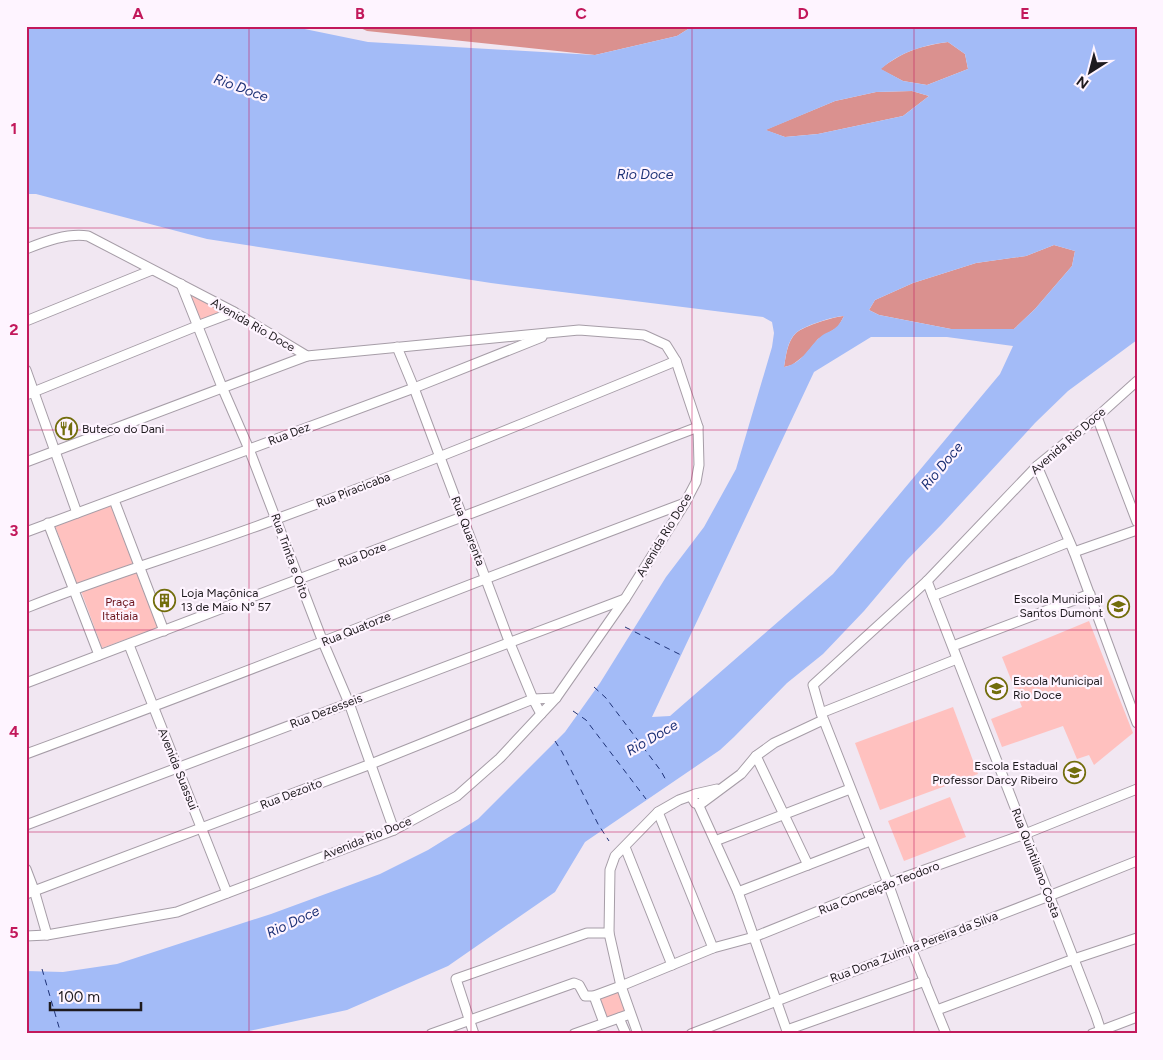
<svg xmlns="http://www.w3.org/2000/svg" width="1163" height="1060" viewBox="0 0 1163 1060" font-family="Figtree,sans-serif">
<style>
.green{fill:#ffc1bf}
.forest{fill:#da918f}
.water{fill:#a3bbf7;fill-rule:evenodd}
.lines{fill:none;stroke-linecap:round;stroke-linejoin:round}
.ferry{stroke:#1e3277;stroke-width:1;stroke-dasharray:6 5;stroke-linecap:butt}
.minor-casing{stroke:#a69da7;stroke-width:11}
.minor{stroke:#fff;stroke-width:9}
.grid{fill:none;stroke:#c2185b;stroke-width:1;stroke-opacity:0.55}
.labels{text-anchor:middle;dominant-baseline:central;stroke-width:4.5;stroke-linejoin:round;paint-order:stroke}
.street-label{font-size:12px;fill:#1e1a1e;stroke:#fef4ff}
.poi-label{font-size:12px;fill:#1e1a1e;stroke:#fef4ff;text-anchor:start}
.park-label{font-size:12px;fill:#6d161e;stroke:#fef4ff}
.water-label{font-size:14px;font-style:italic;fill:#1e3277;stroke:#fef4ff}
.neatline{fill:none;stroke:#c2185b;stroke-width:2}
.grid-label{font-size:16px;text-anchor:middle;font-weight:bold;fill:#c2185b}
</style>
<rect width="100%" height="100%" fill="#f1e7f2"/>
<g class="green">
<polygon points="181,284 234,312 197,326"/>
<polygon points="113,505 134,563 77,584 55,526"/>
<polygon points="138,569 159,627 102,648 81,591"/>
<polygon points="1089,621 1133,733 1094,765 1089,755 1077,759 1063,726 1002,747 991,719 1022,707 1002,657"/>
<polygon points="953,707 978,774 880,810 855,743"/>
<polygon points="950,797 966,837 904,861 888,821"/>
<polygon points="620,990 628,1012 606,1020 598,998"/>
</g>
<g class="forest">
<polygon points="356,26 693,26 677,36 595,55 367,31"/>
<path d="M 948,42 L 965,54 L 968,69 L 927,85 L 903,81 L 880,69 C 904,51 920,46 948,42 Z"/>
<polygon points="912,91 929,96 903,116 818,134 785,137 765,130 835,101 876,92"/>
<polygon points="1054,245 1075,251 1072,266 1035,309 1014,329 951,329 879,315 869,310 875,300 913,283 976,263 1026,256"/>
<path d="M 844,316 L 838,327 L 818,339 L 805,355 L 792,365 L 784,367 C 786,356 787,342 796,333 C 804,326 833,317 844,316 Z"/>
</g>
<path class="water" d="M 26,26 L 290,26 L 368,42 L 595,55 L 677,36 L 693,26 L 1137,26 L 1137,340 L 1068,391 L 1035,423 L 942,524 L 907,560 L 864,611 L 823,654 L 787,683 L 734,737 L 720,750 L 585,842 L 555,892 L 448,966 L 347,1010 L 235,1034 L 26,1034 L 26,971 L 63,972 L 117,964 L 271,914 L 380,874 L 428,850 L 478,819 L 565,732 L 600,683 L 666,577 L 704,527 L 736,469 L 772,347 L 774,333 L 772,322 L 763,317 L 491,283 L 207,239 L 36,194 L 26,194 ZM 948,42 L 965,54 L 968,69 L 927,85 L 903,81 L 881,69 C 900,52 923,45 948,42 ZM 912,91 L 929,96 L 903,116 L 818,134 L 785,137 L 766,130 L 835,101 L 876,92 ZM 1054,245 L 1075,251 L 1072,266 L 1035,309 L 1014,329 L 951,329 L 879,315 L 869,310 L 875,300 L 913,283 L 976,263 L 1026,256 ZM 844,316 C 835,334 830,328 818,339 C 806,351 802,363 784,367 C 786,356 787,341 796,333 C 803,326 834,316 844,316 ZM 871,337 L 947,337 L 1013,346 L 1000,374 L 833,574 L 670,716 L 652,717 L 814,372 Z"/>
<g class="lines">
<g class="ferry">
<polyline points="625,627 681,655"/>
<polyline points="594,687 606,698 661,771 667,782"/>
<polyline points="573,711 586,720 646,799"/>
<polyline points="555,741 562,752 598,824 609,841"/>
<polyline points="42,969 61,1034"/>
</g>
<defs>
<g id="minor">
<path d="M 26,249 C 46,241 67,233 88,236 L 234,312 L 307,356 L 579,330 L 644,335 L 666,345 L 676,361 L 698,427 L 699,465 L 696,482 L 685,503 L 625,599 L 556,698 L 500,758 L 457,796 L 394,830 L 177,912 L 47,935 L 26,936"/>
<polyline points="181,284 222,387 249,449 323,642 349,703 394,830"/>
<polyline points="26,321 152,270"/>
<polyline points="397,347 414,388 509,641 533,699 541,714"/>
<polyline points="26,370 77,513"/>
<polyline points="26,395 197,326 234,312"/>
<polyline points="1097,417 1137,522"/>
<polyline points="26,462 307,356"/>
<polyline points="1037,466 1074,552 1137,723"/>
<polyline points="114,500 164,631"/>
<polyline points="48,523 99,655"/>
<polyline points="26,532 414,388 542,337"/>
<polyline points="1074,552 1137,530"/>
<polyline points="927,581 1096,1016 1102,1034"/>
<polyline points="933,596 1069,542"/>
<path d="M 26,608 C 109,574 195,550 279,518 C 413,469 544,415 676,361"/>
<polyline points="129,645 227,893"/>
<polyline points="953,646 1090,594"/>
<polyline points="26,683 698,427"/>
<polyline points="821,713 957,659"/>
<path d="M 26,754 C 247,673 465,585 685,503"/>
<polyline points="756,756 808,865"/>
<polyline points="701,793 704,797 703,801 700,804 695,803 692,798 695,794 717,789"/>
<polyline points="702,803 741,774 756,756 774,743 823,720"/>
<polyline points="698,804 738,892 788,1034"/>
<polyline points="658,812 713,948"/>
<polyline points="26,825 625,599"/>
<polyline points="715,841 850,789"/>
<polyline points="625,847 672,965"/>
<polyline points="26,869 34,890 47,935"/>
<polyline points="738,892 870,841"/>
<polyline points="26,894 371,764 533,699 556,698"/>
<polyline points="594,996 604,1023"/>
<polyline points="937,1010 1074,959 1137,938"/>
<polyline points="619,1018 626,1034"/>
<polyline points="787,1030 925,981"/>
<polyline points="431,1034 574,983 579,985 585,996 594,996 621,986 713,948 754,937 888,883 1025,834 1137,789"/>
<polyline points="474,1034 456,979 587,933 609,933"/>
<polyline points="574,1034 630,1014"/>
<polyline points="638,1034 621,986 609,933 610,870 615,856 658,812 679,800 693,795"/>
<polyline points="691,1034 1049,896 1137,861"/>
<polyline points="946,1034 911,948 888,883 821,713 813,685 927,581 1037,466 1097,417 1137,381"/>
<polyline points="1092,1034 1137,1017"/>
</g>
</defs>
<use href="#minor" class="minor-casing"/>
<use href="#minor" class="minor"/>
</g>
<path class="grid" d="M 249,26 L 249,1034M 471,26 L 471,1034M 692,26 L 692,1034M 914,26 L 914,1034M 26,228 L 1137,228M 26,430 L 1137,430M 26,630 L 1137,630M 26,832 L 1137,832"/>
<defs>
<symbol id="restaurant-ring" viewBox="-11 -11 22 22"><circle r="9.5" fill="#fef4ff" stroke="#726d0c" stroke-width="1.5"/><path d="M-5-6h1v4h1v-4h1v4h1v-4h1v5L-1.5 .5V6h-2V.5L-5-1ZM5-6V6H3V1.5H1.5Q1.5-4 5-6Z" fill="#726d0c"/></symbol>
<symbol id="building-ring" viewBox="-11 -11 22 22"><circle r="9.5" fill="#fef4ff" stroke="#726d0c" stroke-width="1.5"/><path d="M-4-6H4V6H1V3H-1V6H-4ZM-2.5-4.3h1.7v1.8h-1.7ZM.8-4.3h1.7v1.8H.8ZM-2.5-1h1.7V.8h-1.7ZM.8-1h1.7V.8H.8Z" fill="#726d0c"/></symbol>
<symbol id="school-ring" viewBox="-11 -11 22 22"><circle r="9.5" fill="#fef4ff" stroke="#726d0c" stroke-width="1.5"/><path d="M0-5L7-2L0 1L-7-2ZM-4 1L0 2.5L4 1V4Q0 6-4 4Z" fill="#726d0c"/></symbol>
</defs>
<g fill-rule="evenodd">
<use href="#restaurant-ring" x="54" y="416" width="25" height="25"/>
<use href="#building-ring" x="152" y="588" width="25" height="25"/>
<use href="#school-ring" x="1106" y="594" width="25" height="25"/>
<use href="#school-ring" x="984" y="676" width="25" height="25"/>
<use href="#school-ring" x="1062" y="760" width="25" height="25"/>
</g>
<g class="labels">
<g class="street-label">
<text transform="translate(253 325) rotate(30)">Avenida Rio Doce</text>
<text transform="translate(289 434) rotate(-21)">Rua Dez</text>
<text transform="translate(1068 441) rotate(-41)">Avenida Rio Doce</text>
<text transform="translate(353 490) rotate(-21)">Rua Piracicaba</text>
<text transform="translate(468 531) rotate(69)">Rua Quarenta</text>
<text transform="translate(664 535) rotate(-59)">Avenida Rio Doce</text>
<text transform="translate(362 555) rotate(-21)">Rua Doze</text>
<text transform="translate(290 556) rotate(70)">Rua Trinta e Oito</text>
<text transform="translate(356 629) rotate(-22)">Rua Quatorze</text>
<text transform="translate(326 711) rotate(-21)">Rua Dezesseis</text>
<text transform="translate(178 769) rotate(68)">Avenida Suassui</text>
<text transform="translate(291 794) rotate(-21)">Rua Dezoito</text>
<text transform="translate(367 838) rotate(-22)">Avenida Rio Doce</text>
<text transform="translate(1036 863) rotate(69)">Rua Quintiliano Costa</text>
<text transform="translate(879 888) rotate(-21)">Rua Conceição Teodoro</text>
<text transform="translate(914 947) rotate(-21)">Rua Dona Zulmira Pereira da Silva</text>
</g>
<g class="poi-label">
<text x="82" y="429">Buteco do Dani</text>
<text x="181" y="593">Loja Maçônica<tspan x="181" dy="14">13 de Maio Nº 57</tspan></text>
<text x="1103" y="599" text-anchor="end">Escola Municipal<tspan x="1103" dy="14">Santos Dumont</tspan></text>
<text x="1013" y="681">Escola Municipal<tspan x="1013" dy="14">Rio Doce</tspan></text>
<text x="1058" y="766" text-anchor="end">Escola Estadual<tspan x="1058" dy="14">Professor Darcy Ribeiro</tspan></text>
</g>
<g class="park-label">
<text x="120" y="602">Praça<tspan x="120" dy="14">Itatiaia</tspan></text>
</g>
<g class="water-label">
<text transform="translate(241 88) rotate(20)">Rio Doce</text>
<text x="645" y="174">Rio Doce</text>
<text transform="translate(942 466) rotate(-50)">Rio Doce</text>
<text transform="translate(652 738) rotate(-30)">Rio Doce</text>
<text transform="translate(293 922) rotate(-25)">Rio Doce</text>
</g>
</g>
<rect width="1163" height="1060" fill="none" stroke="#fef4ff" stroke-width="55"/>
<g transform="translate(1090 72) rotate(216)" stroke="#fef4ff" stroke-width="4" paint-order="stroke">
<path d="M0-4L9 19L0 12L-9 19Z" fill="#1e1a1e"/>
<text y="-8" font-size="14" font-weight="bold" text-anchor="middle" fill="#1e1a1e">N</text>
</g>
<path d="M50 1002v8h91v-8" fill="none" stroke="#1e1a1e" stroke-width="2.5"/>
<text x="58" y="1002" font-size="15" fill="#1e1a1e" stroke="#fef4ff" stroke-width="4" paint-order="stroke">100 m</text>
<rect x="28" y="28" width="1108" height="1004" class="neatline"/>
<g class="grid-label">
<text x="138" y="19">A</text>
<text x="360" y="19">B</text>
<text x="581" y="19">C</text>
<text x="803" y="19">D</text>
<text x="1025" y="19">E</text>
<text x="14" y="134">1</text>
<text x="14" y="335">2</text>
<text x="14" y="536">3</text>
<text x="14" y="737">4</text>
<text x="14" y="938">5</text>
</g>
</svg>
